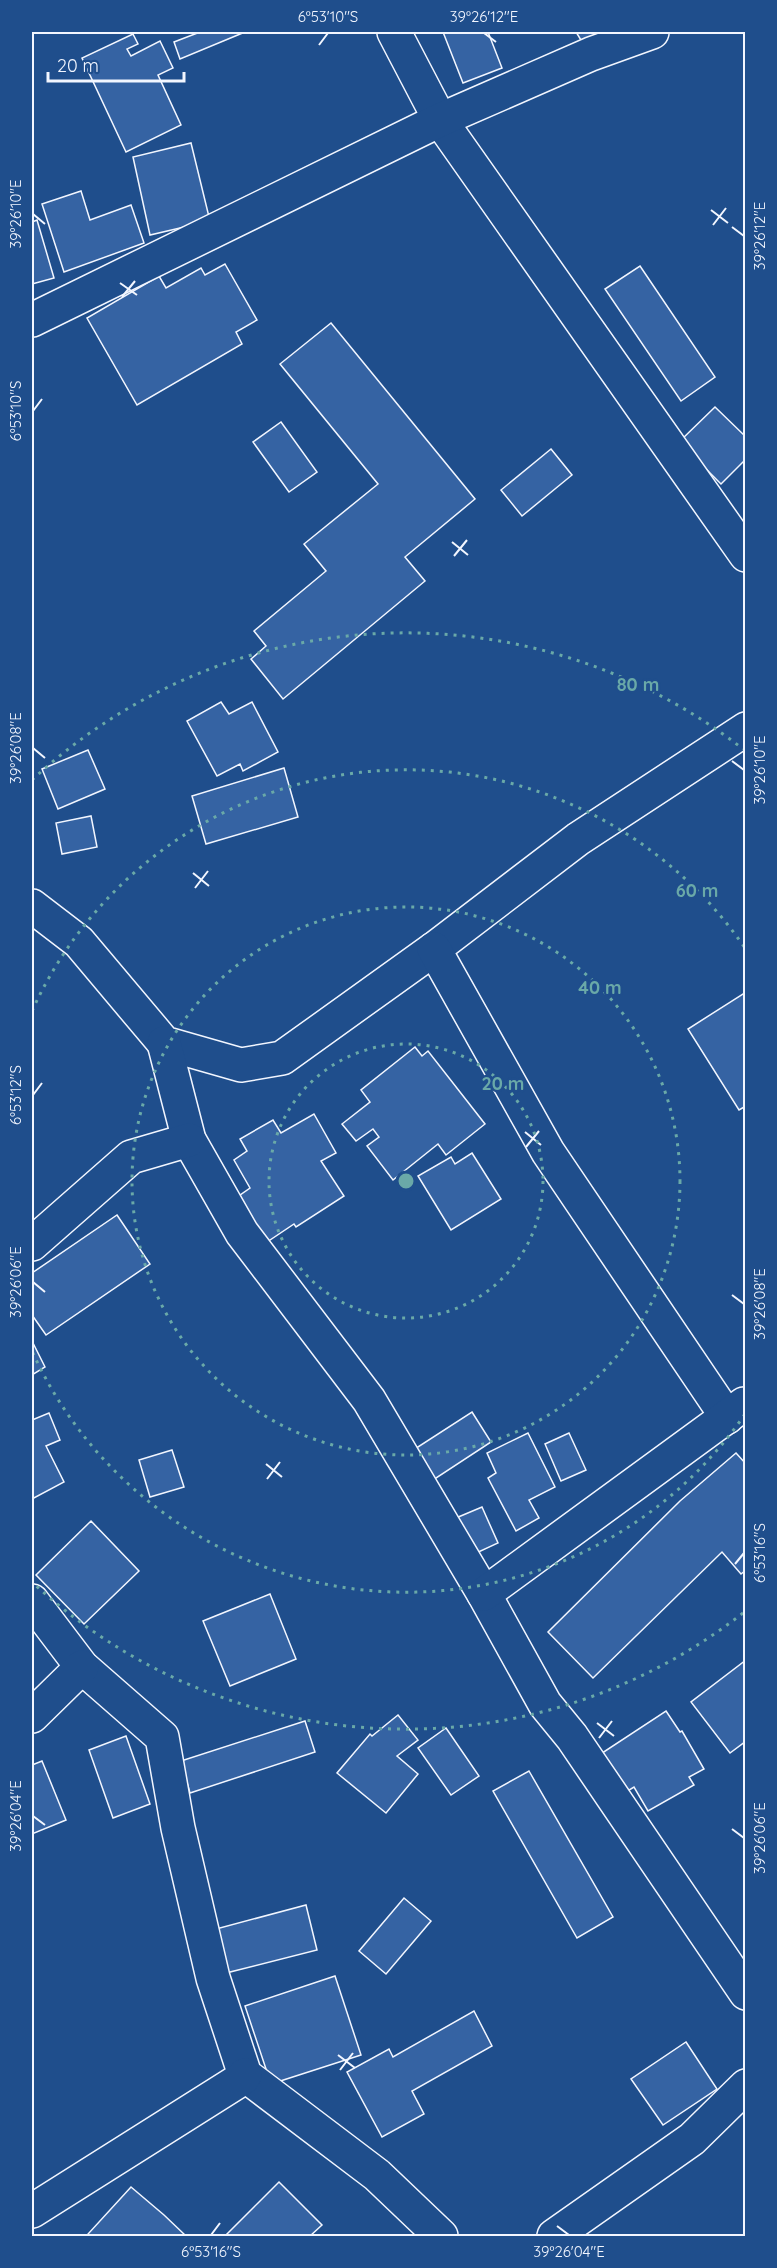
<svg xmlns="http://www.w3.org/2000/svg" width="777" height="2268" viewBox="0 0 777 2268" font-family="Quicksand,sans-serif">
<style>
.building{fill:#3563a3;stroke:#f2f6ff;stroke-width:1.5}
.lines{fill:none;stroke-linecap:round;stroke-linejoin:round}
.minor-casing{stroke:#f2f6ff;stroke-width:36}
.minor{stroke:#1f4e8c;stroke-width:33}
.ticks{fill:none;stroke:#f2f6ff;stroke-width:2}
.ring{fill:none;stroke:#6aa9a8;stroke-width:3;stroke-dasharray:3 6}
.centre{fill:#6aa9a8;stroke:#1f4e8c;stroke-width:3}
.ring-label{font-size:18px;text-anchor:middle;font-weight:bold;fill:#6aa9a8;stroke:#1f4e8c;stroke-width:4.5;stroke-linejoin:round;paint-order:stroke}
.neatline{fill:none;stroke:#f2f6ff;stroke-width:2}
.ticks-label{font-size:15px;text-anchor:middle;fill:#f2f6ff}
</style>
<rect width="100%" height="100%" fill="#1f4e8c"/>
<g class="building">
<polygon points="200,32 245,32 180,59 174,42"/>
<polygon points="443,32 488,32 502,68 463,83"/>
<polygon points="576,32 607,32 584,45"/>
<polygon points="133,34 138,44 127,49 131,56 160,41 173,68 158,75 181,125 126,152 82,58"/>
<polygon points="191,143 210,221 150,235 133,157"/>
<polygon points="81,191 90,220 131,205 144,243 64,272 42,204"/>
<polygon points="37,220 54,278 32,284 32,222"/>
<polygon points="225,264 257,320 236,332 242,344 137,405 87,318 159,276 166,288 201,268 205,275"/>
<polygon points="640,266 715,377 681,401 605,289"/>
<polygon points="331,323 475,499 405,557 425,581 283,699 251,659 266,646 254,631 326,571 304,544 378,484 280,364"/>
<polygon points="715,407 746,437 746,459 721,484 679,442"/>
<polygon points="281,422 317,472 289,492 253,442"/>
<polygon points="551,449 572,475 522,516 501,490"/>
<polygon points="221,702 229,714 252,702 278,752 243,771 240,764 217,776 187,721"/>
<polygon points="88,750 105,789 58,809 42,769"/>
<polygon points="284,768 298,817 206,844 192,796"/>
<polygon points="91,816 97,847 62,854 56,823"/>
<polygon points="746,992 746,1106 739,1110 688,1029"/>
<polygon points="415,1047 422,1056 428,1051 485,1124 446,1155 438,1144 393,1180 367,1146 379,1137 373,1129 356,1141 342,1124 370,1102 361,1090"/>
<polygon points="314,1114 336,1153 321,1161 344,1196 296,1227 294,1224 264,1244 233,1200 250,1188 234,1160 247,1151 240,1139 273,1120 281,1133"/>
<polygon points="472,1153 501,1199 451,1230 418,1176 451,1157 455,1164"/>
<polygon points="117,1215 150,1264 46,1335 32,1315 32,1273"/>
<polygon points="32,1341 45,1367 32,1375"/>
<polygon points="472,1412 491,1442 427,1484 407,1454"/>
<polygon points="49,1413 60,1440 46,1446 64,1482 32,1499 32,1420"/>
<polygon points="528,1433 555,1487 529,1500 539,1518 516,1531 488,1478 496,1473 487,1453"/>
<polygon points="569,1433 586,1470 561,1481 545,1444"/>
<polygon points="172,1450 184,1487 150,1497 139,1460"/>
<polygon points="736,1453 746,1464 746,1570 741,1574 722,1552 593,1678 548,1632 680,1501"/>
<polygon points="482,1507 498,1543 472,1555 456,1518"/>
<polygon points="91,1521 139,1571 84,1624 36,1575"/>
<polygon points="270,1594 296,1659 230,1686 203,1621"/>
<polygon points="746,1660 746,1741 730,1753 691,1702"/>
<polygon points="666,1711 680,1732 682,1731 704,1769 689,1777 694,1785 648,1811 634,1787 621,1795 596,1757"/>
<polygon points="398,1715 418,1740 397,1756 418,1774 386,1813 337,1773 370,1734 372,1736"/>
<polygon points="305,1721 315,1752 190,1793 181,1761"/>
<polygon points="446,1728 479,1776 451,1795 418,1748"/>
<polygon points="126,1736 150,1804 113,1818 89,1750"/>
<polygon points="42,1761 66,1820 32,1834 32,1765"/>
<polygon points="529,1771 613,1917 577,1938 493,1791"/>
<polygon points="404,1898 431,1921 386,1974 359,1951"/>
<polygon points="306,1905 317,1950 226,1973 216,1929"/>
<polygon points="335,1976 361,2055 271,2084 245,2006"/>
<polygon points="474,2011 492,2046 412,2091 424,2114 382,2137 347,2072 389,2049 393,2057"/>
<polygon points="686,2042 717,2089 663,2125 631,2079"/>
<polygon points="279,2182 322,2225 310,2236 225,2236"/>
<polygon points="131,2187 164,2215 186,2236 91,2236 88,2234"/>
</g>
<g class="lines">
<defs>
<g id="minor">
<polyline points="394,32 440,120 746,555"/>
<polyline points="32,320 440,120 591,54 652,32"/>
<polyline points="32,906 79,942 164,1043 241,1065 282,1058 434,949 578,839 746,729"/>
<polyline points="434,949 548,1152 727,1417"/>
<polyline points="164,1043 189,1140 242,1233 369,1400 484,1594 545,1704 572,1737 746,1993"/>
<polyline points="32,1244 131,1157 189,1140"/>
<polyline points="484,1594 744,1404"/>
<polyline points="32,1601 82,1667 162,1737 178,1828 213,1978 245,2075 377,2175 441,2236"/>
<polyline points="32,1716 82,1667"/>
<polyline points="32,2211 243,2078 245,2075"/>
<polyline points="554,2236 692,2139 746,2086"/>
</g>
</defs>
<use href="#minor" class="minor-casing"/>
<use href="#minor" class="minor"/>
</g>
<path class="ticks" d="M 484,33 L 496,42M 319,45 L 328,33M 711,210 L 728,223M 33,214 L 45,224M 713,225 L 726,208M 732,227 L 744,236M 120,283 L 137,295M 122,297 L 135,281M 33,411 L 42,399M 452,542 L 468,555M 454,556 L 467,540M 33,748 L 45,758M 732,761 L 744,770M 193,873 L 209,886M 195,888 L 208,871M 33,1095 L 42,1083M 525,1132 L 541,1145M 526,1147 L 539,1131M 33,1282 L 45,1292M 732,1295 L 744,1304M 266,1464 L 282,1477M 267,1479 L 280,1462M 735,1564 L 744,1553M 597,1723 L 614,1736M 599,1738 L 612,1721M 33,1816 L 45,1825M 732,1829 L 744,1838M 338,2055 L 355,2068M 340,2070 L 353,2053M 557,2226 L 569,2235M 211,2235 L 220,2223"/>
<g class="ring">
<circle cx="406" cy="1181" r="137"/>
<circle cx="406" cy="1181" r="274"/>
<path d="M745 1414A411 411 0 0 1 32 1351M32 1011A411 411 0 0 1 745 948"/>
<path d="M743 1613A548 548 0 0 1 32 1582M32 780A548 548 0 0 1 743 749"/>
</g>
<circle cx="406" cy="1181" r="9" class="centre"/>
<g class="ring-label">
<text x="638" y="691">80 m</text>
<text x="697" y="897">60 m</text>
<text x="600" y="994">40 m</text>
<text x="503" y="1090">20 m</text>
</g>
<rect width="777" height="2268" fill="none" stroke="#1f4e8c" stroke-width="66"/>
<path d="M48 72v9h136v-9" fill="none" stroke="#f2f6ff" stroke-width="3"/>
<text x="57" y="72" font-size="18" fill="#f2f6ff" stroke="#1f4e8c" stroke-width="4.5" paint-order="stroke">20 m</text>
<rect x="33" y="33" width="711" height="2202" class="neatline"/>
<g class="ticks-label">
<text x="328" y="22">6°53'10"S</text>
<text x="484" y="22">39°26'12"E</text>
<text transform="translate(16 214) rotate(-90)" y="5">39°26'10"E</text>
<text transform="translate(760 236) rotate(-90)" y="5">39°26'12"E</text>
<text transform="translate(16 411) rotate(-90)" y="5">6°53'10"S</text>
<text transform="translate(16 748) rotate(-90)" y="5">39°26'08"E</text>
<text transform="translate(760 770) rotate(-90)" y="5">39°26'10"E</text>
<text transform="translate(16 1095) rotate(-90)" y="5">6°53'12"S</text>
<text transform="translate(16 1282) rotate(-90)" y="5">39°26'06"E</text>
<text transform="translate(760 1304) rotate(-90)" y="5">39°26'08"E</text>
<text transform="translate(760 1553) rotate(-90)" y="5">6°53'16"S</text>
<text transform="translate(16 1816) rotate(-90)" y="5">39°26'04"E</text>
<text transform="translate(760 1838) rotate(-90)" y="5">39°26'06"E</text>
<text x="211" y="2257">6°53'16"S</text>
<text x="569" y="2257">39°26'04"E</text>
</g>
</svg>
